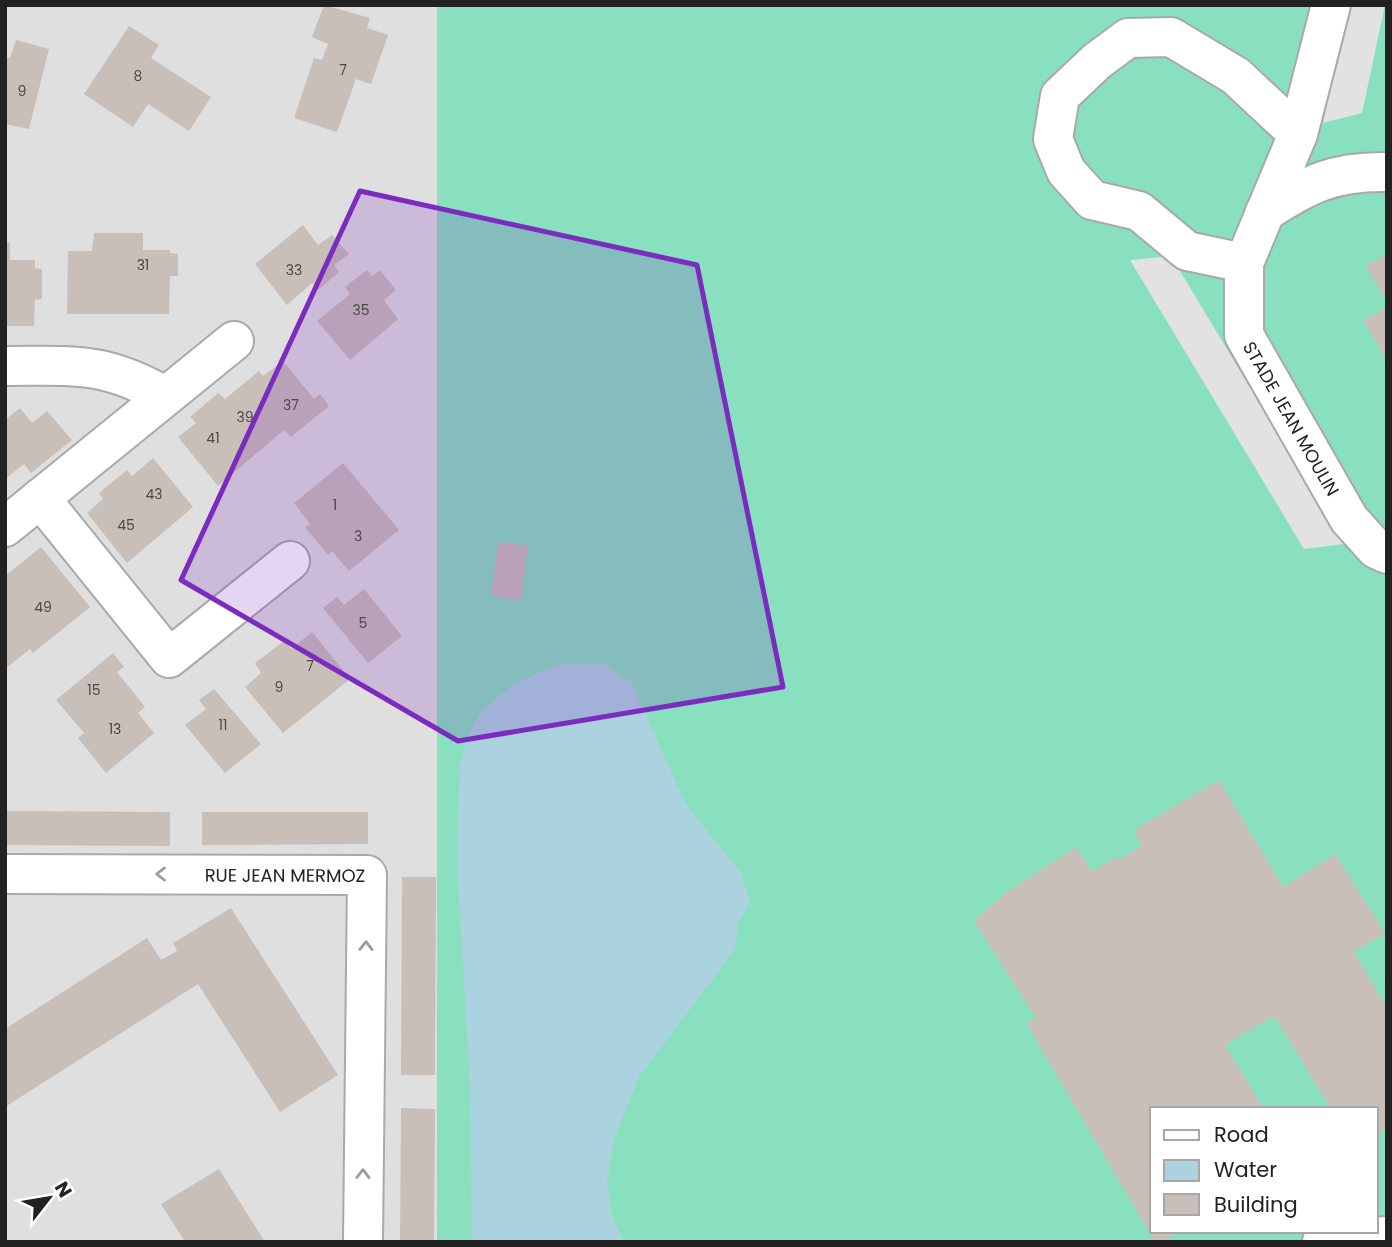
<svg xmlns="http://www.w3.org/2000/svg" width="1392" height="1247" viewBox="0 0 1392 1247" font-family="Poppins,sans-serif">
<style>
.residential{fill:#e0dfdf}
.pitch{fill:#88e0be;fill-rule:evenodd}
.parking{fill:#e2e2e2}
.water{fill:#aad3df}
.building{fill:#c7bfb8}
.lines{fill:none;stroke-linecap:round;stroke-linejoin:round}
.minor-casing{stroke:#a9a9a9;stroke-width:42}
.minor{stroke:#fff;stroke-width:38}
.oneway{stroke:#9c9c9c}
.marked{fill:#7b2cbf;fill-opacity:0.2;stroke:#7b2cbf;stroke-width:5;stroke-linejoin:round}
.labels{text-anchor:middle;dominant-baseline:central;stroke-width:7;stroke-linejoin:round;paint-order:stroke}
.number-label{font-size:14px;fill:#4b4948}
.street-label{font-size:18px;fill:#222;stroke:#fff}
</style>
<rect width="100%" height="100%" fill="#f2efe9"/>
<rect class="residential" x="5" y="5" width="432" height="1237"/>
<path class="pitch" d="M 437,5 L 1387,5 L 1387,1242 L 437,1242 ZM 1152,1109 L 1376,1109 L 1376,1231 L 1152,1231 Z"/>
<g class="parking">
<polygon points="1348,5 1385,5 1362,113 1323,123"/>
<polygon points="1171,256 1344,544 1304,549 1130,260"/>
</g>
<polygon class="water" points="602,663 631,682 686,804 741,873 750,902 738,924 735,950 639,1077 615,1136 607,1182 612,1215 624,1242 472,1242 470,1086 457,859 460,766 467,738 482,710 514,684 558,664"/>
<g class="building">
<polygon points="324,5 370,18 367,28 388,35 371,84 356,79 337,132 294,118 314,58 322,60 328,44 312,37"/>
<polygon points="129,26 159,45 151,58 211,97 189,131 148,104 133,127 84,94"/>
<polygon points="16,40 49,49 29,129 5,124 5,57 10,58"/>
<polygon points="303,225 318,245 332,235 349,254 334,265 339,272 318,290 312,283 287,305 255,264"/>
<polygon points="94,233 143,233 143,250 170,250 170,253 178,254 178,276 170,276 169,314 67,314 68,251 92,251"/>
<polygon points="5,243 10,243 10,260 35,260 35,268 42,269 42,299 35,300 34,326 5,326"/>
<polygon points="1387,254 1387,301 1365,266"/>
<polygon points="367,270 372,276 380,270 396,290 384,300 398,319 350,360 317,321 350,294 345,287"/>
<polygon points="1387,307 1387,359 1363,321"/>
<polygon points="283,361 314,399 320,394 329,406 291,437 284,430 218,486 178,437 196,423 190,417 218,393 225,399 259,371 263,376"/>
<polygon points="20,408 32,423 47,411 72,440 31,473 24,464 5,479 5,420"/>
<polygon points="153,458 193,507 127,563 87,513 103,499 99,493 127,470 132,476"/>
<polygon points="343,463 399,530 349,571 332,551 328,555 305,527 310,524 294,503"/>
<polygon points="498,542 528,546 521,601 491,596"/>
<polygon points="41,547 90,607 33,653 30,649 5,669 5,576"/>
<polygon points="364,589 402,636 368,663 323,608 337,597 344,605"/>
<polygon points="312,632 350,679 283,733 245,687 261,673 255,663 284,641 291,649"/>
<polygon points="113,653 124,667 117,672 145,707 138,713 154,733 106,773 78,738 84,733 56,700"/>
<polygon points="214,689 261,744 225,773 185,725 206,709 199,700"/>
<polygon points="1219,780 1283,887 1335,854 1385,933 1354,952 1387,1008 1387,1128 1376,1135 1376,1109 1331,1109 1274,1016 1225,1045 1264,1109 1152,1109 1152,1231 1180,1231 1163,1242 1155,1242 1026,1023 1036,1018 974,921 1006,893 1076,847 1092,872 1116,857 1119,859 1142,846 1134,830"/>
<polygon points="5,811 170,812 170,846 5,845"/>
<polygon points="202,812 368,812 368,844 202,845"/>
<polygon points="402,877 436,877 435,1075 401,1075"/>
<polygon points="231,908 338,1075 280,1112 198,984 5,1107 5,1029 147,938 161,960 177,951 173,943"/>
<polygon points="401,1108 435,1109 434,1242 400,1242"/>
<polygon points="219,1169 265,1242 185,1242 161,1204"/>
</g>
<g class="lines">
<defs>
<g id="minor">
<path id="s1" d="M 1331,5 L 1298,134 L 1244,263 L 1244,335 L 1349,519 L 1376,549 L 1387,554"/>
<path d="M 1265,212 C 1308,184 1334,171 1387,172"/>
<polyline points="1244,263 1187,251 1139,211 1092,200 1066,171 1053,139 1060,96 1097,61 1128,38 1171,37 1236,76 1298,134"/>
<path d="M 5,366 C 74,366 103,361 165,396"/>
<polyline points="40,498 169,658 290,561"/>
<polyline points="5,527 234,341"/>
<path id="s2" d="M 5,874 L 367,875 L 363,1242"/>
<polyline points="1322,1242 1387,1236"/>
</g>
</defs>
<use href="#minor" class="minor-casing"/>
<use href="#minor" class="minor"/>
</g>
<defs><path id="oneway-chevron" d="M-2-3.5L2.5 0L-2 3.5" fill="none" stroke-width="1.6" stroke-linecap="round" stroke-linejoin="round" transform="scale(1.75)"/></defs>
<g class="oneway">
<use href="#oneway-chevron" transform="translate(161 874) rotate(-180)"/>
<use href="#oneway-chevron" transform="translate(366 946) rotate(-89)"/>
<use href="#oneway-chevron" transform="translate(363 1174) rotate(-89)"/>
</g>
<path class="marked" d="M 360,191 L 697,265 L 783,687 L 458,741 L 181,580 Z"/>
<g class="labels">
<g class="number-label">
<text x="343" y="70">7</text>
<text x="138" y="76">8</text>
<text x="22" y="91">9</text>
<text x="143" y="265">31</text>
<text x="294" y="270">33</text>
<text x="361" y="310">35</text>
<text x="291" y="405">37</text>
<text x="245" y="417">39</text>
<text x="213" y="438">41</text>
<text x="154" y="494">43</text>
<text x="335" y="505">1</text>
<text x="126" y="525">45</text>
<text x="358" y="536">3</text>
<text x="43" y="607">49</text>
<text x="363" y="623">5</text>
<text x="310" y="666">7</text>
<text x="279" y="687">9</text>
<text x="94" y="690">15</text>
<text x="223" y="725">11</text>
<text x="115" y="729">13</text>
</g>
<g class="street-label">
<text stroke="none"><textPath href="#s1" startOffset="441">STADE JEAN MOULIN</textPath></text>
<text stroke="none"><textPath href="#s2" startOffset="280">RUE JEAN MERMOZ</textPath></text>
</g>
</g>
<rect width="1392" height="1247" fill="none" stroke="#222222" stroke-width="14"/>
<rect x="1150" y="1107" width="228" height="126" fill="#ffffff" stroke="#a7a7a7" stroke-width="2"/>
<rect x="1164" y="1130" width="35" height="10" fill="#ffffff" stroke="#a7a7a7" stroke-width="2"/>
<text x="1214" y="1142" font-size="21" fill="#222222">Road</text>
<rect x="1164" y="1160" width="35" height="21" fill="#aad3df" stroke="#a7a7a7" stroke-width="2"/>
<text x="1214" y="1177" font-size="21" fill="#222222">Water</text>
<rect x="1164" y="1194" width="35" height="21" fill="#c7bfb8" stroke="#a7a7a7" stroke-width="2"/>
<text x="1214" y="1212" font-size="21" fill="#222222">Building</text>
<g transform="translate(49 1198) rotate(59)" stroke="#ffffff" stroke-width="5" paint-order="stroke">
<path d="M0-5L12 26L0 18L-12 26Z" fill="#222222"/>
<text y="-10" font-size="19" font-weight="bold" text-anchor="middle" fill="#222222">N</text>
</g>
</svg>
